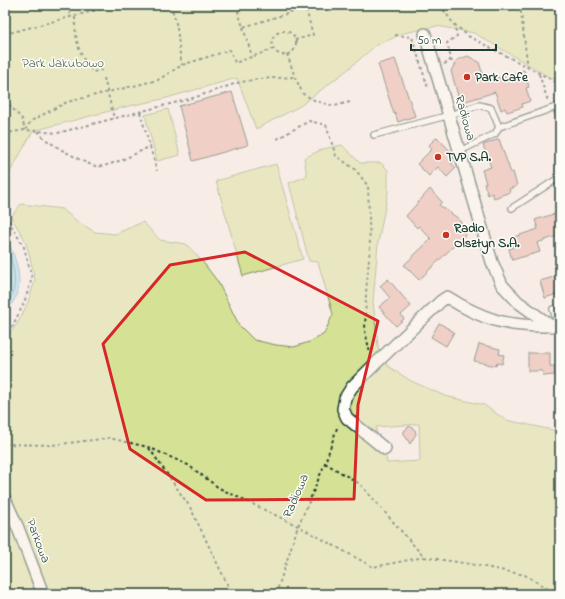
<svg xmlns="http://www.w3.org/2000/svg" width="565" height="599" viewBox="0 0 565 599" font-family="'Indie Flower',sans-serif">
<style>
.green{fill:#d5e194;stroke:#7a8f64;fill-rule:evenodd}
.water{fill:#92d9f4;stroke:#649ba7}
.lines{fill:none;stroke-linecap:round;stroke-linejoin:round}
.shore{stroke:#4d7b81;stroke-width:1}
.building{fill:#e6aca1;stroke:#1f3d34}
.lane-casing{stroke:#1f3d34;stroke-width:8}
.street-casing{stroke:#1f3d34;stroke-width:14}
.path{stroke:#1f3d34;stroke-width:2;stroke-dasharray:3 3;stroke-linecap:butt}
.lane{stroke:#fdfcf7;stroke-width:5.5}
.street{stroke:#fdfcf7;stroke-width:11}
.marked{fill:none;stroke:#d62828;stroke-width:3;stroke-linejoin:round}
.poi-dot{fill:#c8321e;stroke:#fdfcf7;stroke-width:1.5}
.labels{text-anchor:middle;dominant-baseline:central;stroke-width:3;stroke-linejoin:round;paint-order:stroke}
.park-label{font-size:13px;fill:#435e47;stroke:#fdfcf7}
.poi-label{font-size:13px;font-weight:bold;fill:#1f3d34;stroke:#fdfcf7;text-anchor:start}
.street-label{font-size:13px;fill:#1f3d34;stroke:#fdfcf7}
</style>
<rect width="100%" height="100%" fill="#f8ece6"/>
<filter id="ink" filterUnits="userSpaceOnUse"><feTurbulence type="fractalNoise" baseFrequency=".025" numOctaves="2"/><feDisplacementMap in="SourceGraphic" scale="8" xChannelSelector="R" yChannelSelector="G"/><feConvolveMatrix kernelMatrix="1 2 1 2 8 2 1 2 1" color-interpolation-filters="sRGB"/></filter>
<g filter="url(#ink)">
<g class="green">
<polygon points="5,5 560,5 560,80 551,78 474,33 437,26 404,33 375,46 346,71 300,106 256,129 237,78 163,99 129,106 33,131 5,181"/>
<polygon points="168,109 180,155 157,161 145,115"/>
<path d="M 342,145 L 360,163 L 381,163 L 388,170 L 388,192 L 378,243 L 373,302 L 379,354 L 388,366 L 411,381 L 445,396 L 484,405 L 506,420 L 557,431 L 560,433 L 560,594 L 5,594 L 5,338 L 12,331 L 20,319 L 28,302 L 35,280 L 29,253 L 25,240 L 11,217 L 21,204 L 62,209 L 78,222 L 95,232 L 115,234 L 143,222 L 160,240 L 186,244 L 202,261 L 218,282 L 239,325 L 254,340 L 276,345 L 294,347 L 312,341 L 324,334 L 333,314 L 318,262 L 309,261 L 289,183 L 307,176 L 304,158 L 323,149 ZM 419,424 L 420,461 L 387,463 L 384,443 L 377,436 L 376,427 Z"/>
<polygon points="276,164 303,259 243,276 216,181"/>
</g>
<path class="water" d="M 5,236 C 14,253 23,275 17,295 C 14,301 9,308 5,314 Z"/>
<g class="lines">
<g class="shore">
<path d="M 5,245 C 12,258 17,277 13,292 C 12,297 8,302 5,306"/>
<path d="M 5,257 C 8,270 13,284 5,296"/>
</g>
</g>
<g class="building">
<polygon points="468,56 479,62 485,82 524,70 529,87 526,88 530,101 522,104 523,107 507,112 505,108 501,110 495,92 460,103 451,71 457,60"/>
<polygon points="395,59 415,116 398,122 395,113 394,114 378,64"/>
<polygon points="232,92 248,145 193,161 179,106"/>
<polygon points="437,137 452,153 453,156 452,164 456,168 447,177 438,167 429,176 417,164 432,149 429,145"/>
<polygon points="499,139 511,173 513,172 517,186 509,189 510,192 494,198 492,193 488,195 484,184 486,183 482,170 491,167 483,145"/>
<polygon points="430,189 442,202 439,205 459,219 465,232 465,235 419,280 404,265 431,239 419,226 417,228 406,216"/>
<polygon points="560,212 560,235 537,243 540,252 512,260 509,249 514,247 511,238 538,229 535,220"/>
<polygon points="560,275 560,293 545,298 540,281"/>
<polygon points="388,279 411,306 401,315 404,319 396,326 379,307 390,298 380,286"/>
<polygon points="439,323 454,332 446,346 431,337"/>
<polygon points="479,344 500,349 499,354 504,355 502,364 497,363 496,366 474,361"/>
<polygon points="528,353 550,353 550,366 555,366 555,375 543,376 543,371 528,371"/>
<polygon points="410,426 415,430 416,434 410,444 404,434 404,431 408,427"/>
</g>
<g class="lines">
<defs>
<g id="lane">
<polyline points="499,127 556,107 560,119"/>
<polyline points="374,135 450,115 479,105 491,108 499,127 495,134 460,151"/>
<polyline points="512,208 560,177"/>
<polyline points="553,309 558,325"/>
</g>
<g id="street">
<polyline points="425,34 492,262 502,285 518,302 551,326 560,324"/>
<path d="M 385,449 L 347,418 L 343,409 L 345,398 L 352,387 L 373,366 L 441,301 L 447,297 C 483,320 508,327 551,326"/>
<polyline points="5,499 18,528 43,594"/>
</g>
</defs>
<use href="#lane" class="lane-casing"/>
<use href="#street" class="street-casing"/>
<g class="path">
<polyline points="70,5 70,18"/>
<path d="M 170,5 C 180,27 177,43 182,65"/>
<polyline points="236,5 243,27 306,8"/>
<polyline points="440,5 453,23 468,36 560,84"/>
<polyline points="520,5 528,69"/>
<path d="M 75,17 C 75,38 78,56 93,72 L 102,70"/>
<polyline points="243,27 252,56"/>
<circle cx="284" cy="43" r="12"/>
<polyline points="5,34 116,5"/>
<polyline points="395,35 412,37 428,88"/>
<polyline points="295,40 313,35 305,5"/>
<polyline points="287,54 295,77 303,94 316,101 334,106 350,102"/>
<polyline points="450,60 455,63"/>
<polyline points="444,64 449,62 451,58 447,43 457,36 454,24"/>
<polyline points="539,74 548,101"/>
<polyline points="104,78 114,118"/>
<polyline points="5,100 22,119 25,130"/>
<polyline points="140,112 157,171"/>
<polyline points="25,130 31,121 67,102 158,80 182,65 230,50 235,63 273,49"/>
<path d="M 38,131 C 44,140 53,144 62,150 C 72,155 84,163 95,166 C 106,169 140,152 150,146"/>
<polyline points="5,136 12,132 25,130 58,133 193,98 237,83 257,79 295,77"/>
<polyline points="277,139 309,121 326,125 336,156 355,169 368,186 370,247 366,293 365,331 370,353"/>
<polyline points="5,215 24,247 32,278 24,303 12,327 5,333"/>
<polyline points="5,444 52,445 109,438 148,447 188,465 219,488 298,526 373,567 424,557"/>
<polyline points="149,448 190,507 232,594"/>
<polyline points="325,463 360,484 424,557 470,564 525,575 553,592"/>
<polyline points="276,594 298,526 309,502 325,463 338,425"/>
<polyline points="549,594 553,592 560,594"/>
</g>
<use href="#lane" class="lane"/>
<use href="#street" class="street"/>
</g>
</g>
<path d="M0 0H565V599H0ZM 245,252 L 378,321 L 358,405 L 354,499 L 206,500 L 130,449 L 103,344 L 170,265 Z" fill="#f8ece6" fill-opacity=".55" fill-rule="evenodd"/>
<path class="marked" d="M 245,252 L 378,321 L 358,405 L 354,499 L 206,500 L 130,449 L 103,344 L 170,265 Z"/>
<g class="poi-dot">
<circle cx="467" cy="77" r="4"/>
<circle cx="438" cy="157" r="4"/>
<circle cx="446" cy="235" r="4"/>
</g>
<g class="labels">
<g class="park-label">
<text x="63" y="63">Park Jakubowo</text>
</g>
<g class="poi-label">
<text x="475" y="77">Park Cafe</text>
<text x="446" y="157">TVP S.A.</text>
<text x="454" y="228">Radio<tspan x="454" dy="15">Olsztyn S.A.</tspan></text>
</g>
<g class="street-label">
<text transform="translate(465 118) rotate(74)">Radiowa</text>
<text transform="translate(296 496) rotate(-67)">Radiowa</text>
<text transform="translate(38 541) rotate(69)">Parkowa</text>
</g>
</g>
<rect width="565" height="599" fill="none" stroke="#fdfcf7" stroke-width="20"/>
<rect x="10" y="10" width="545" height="579" fill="none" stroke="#1f3d34" stroke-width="1.5" filter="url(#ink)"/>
<path d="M411 44v6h85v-6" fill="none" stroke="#1f3d34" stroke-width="2"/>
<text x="417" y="44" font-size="12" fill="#1f3d34" stroke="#fdfcf7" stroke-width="3" paint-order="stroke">50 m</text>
</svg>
